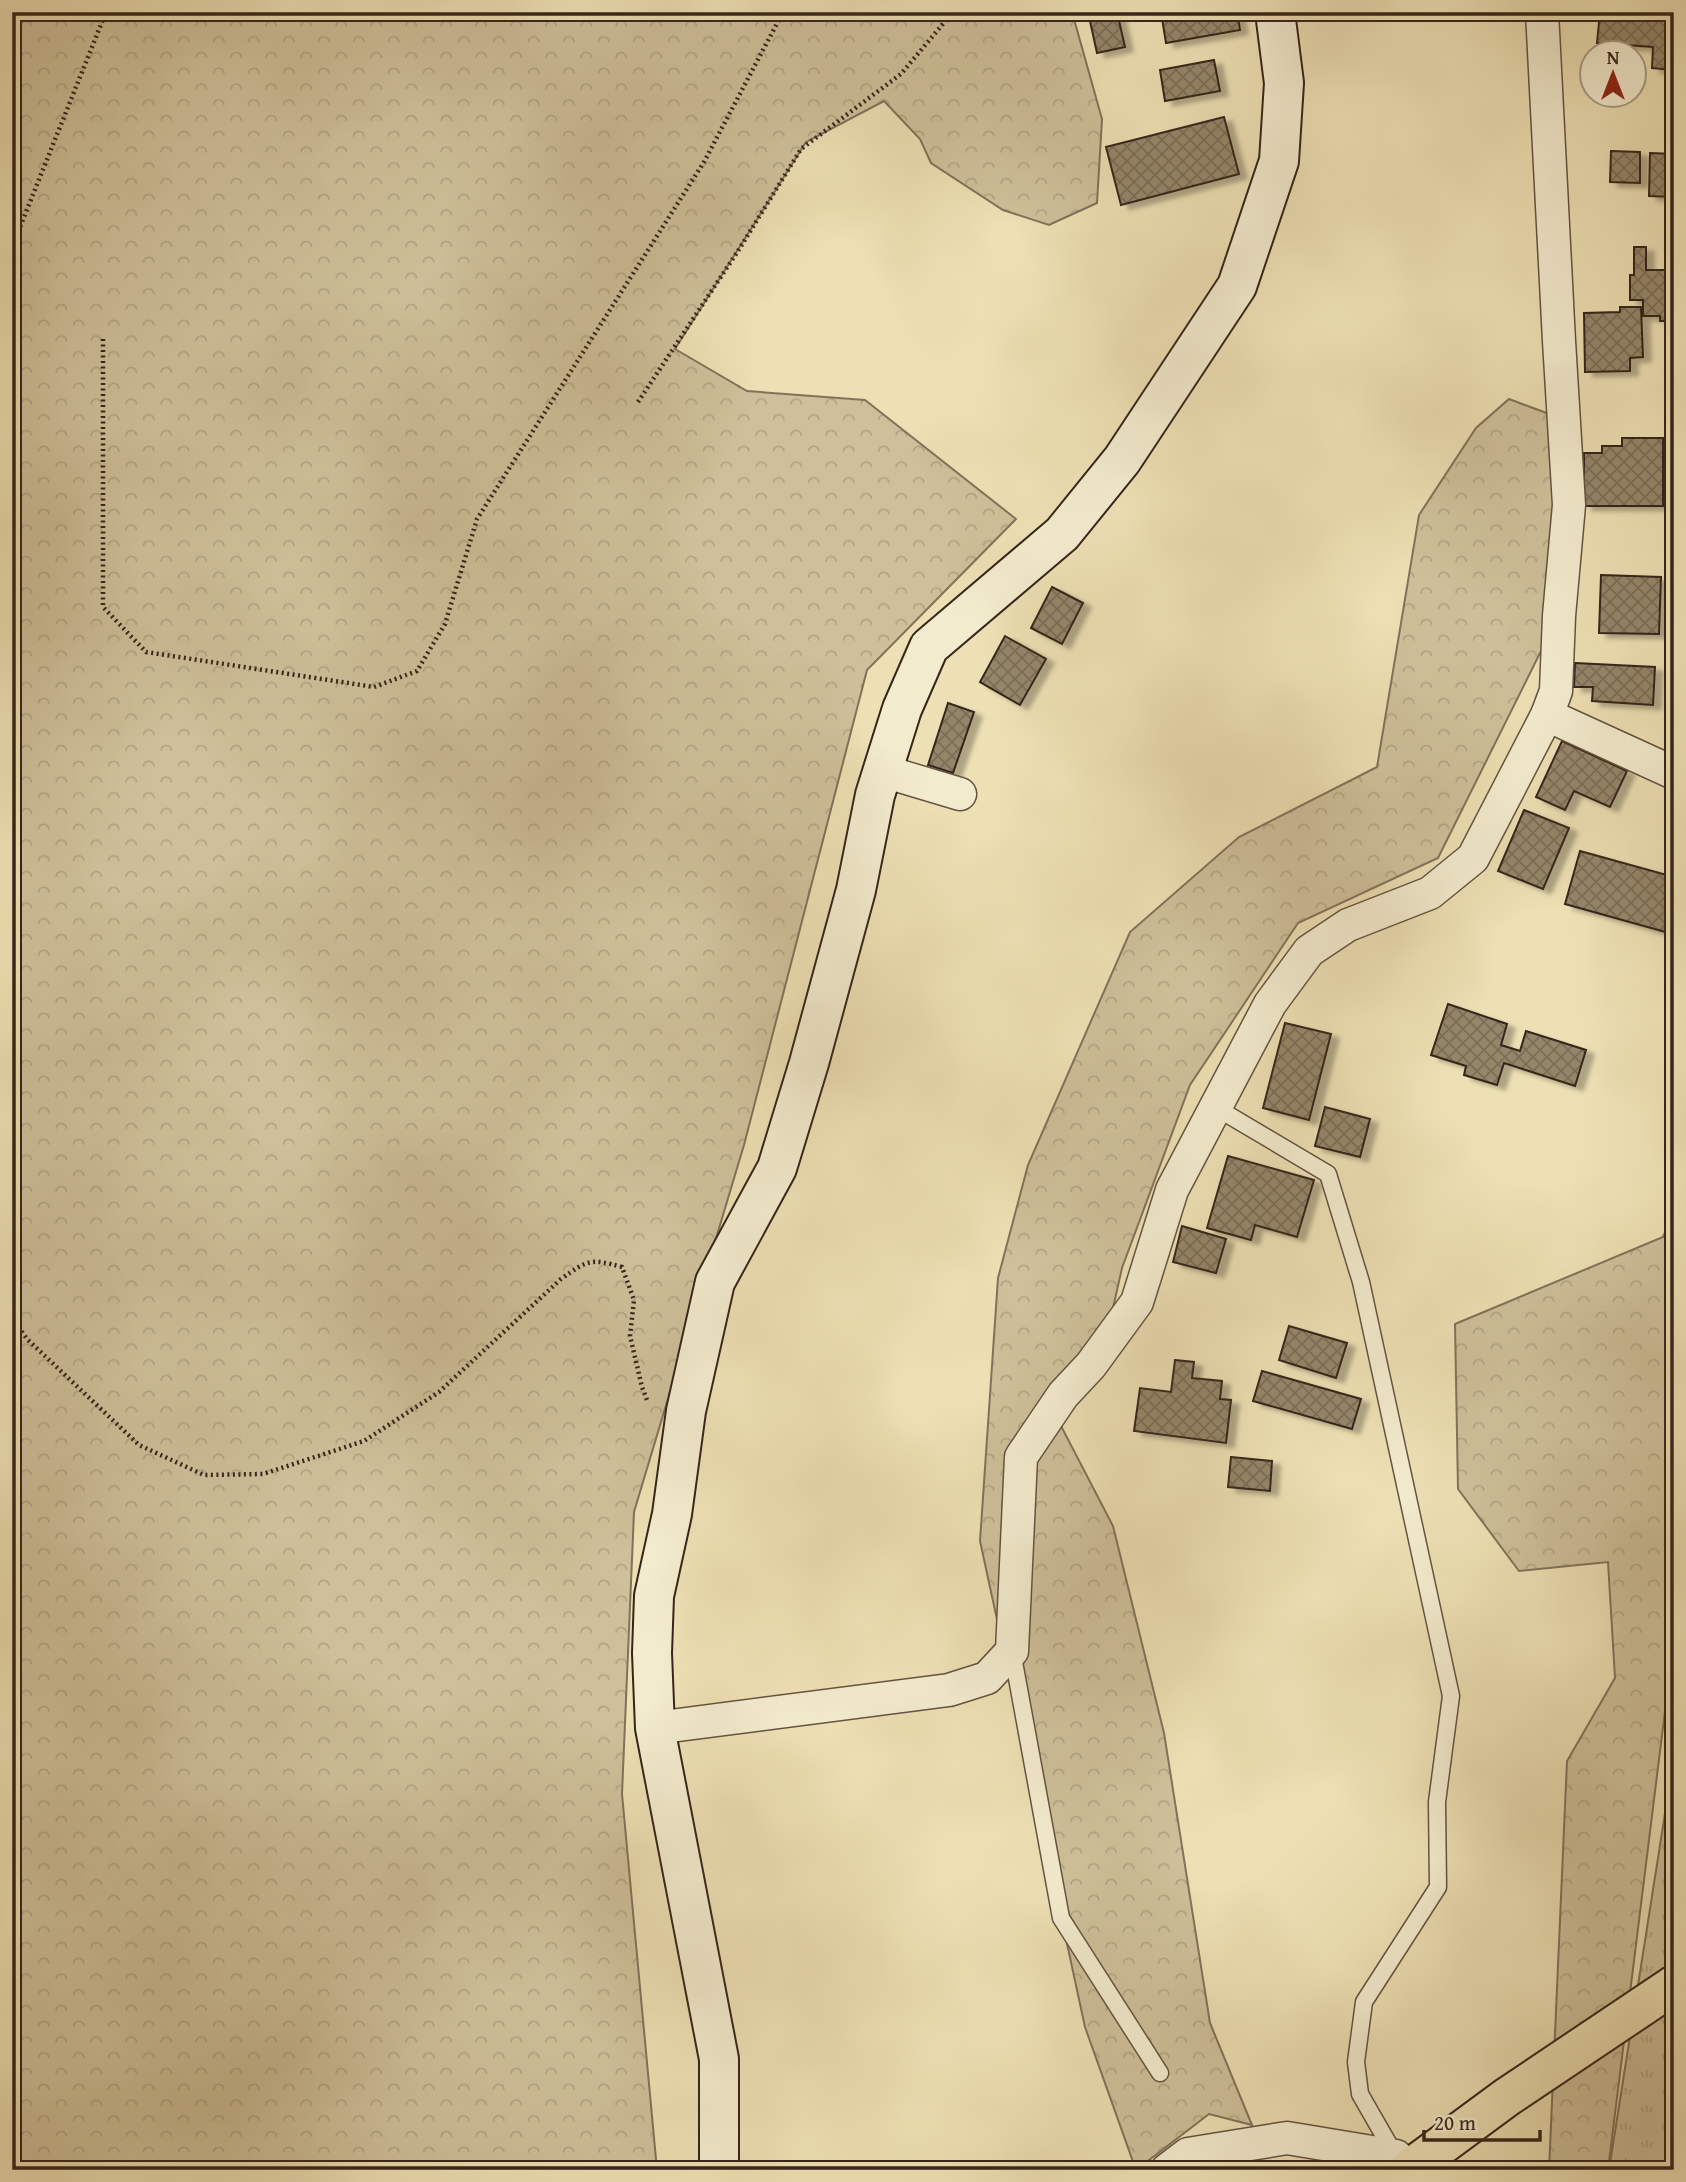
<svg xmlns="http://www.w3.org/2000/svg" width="1686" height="2182" viewBox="0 0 1686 2182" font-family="'Gentium Book Plus',serif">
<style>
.grass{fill:url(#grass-tufts);stroke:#82725a;stroke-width:2}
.forest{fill:url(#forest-crowns);stroke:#82725a;stroke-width:2}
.building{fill:url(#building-cross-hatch);stroke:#36251a;stroke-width:2;filter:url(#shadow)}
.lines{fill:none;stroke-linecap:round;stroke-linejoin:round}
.lane-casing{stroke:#645440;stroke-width:19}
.street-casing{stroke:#645440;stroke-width:35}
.secondary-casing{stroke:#36251a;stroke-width:42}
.highway-casing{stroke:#36251a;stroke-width:42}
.path{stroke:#36251a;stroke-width:4.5;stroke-dasharray:2 3.5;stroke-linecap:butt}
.lane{stroke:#f3ebce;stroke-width:16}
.street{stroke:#f3ebce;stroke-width:32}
.secondary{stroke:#f3ebce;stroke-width:38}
.highway{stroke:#ede0b4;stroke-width:38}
</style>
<defs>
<pattern id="grass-tufts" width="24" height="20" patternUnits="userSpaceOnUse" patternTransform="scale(1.75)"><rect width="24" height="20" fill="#cec09a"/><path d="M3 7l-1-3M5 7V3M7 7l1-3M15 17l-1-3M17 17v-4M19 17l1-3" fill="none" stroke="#b2a584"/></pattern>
<pattern id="forest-crowns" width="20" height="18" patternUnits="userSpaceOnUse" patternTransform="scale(1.75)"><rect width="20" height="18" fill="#cec09a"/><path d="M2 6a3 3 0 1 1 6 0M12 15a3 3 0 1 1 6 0" fill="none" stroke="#b2a584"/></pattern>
<pattern id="building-cross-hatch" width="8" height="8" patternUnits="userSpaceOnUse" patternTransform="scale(1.75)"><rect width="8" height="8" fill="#95866a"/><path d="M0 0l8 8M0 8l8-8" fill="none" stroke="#7a6d56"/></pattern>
<filter id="shadow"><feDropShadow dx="8" dy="4.5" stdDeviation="2" flood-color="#0004"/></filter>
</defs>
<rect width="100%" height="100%" fill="#ede0b4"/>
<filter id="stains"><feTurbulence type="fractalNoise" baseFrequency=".00286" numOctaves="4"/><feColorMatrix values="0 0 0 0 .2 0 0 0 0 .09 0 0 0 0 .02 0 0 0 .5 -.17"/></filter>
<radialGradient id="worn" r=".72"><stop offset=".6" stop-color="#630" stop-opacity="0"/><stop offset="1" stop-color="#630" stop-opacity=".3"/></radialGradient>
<polygon class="grass" points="1674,1756 1674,2170 1609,2170"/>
<g class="forest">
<polygon points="12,12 1072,12 1102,119 1097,203 1049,225 1003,210 931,163 920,139 884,101 806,142 675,349 747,391 865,400 1016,519 867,670 744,1145 634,1512 622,1794 657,2170 12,2170"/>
<polygon points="1509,399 1560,418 1542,649 1438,858 1298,923 1190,1085 1122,1268 1107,1335 1047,1399 1113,1526 1164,1733 1210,2023 1252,2125 1209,2114 1136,2170 1085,2027 980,1541 998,1278 1028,1165 1130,932 1239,837 1377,767 1419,515 1476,428"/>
<polygon points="1674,1213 1674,1698 1666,1703 1608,2170 1549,2170 1567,1761 1615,1678 1608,1562 1519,1571 1458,1489 1455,1324 1663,1237"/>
</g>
<g class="building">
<polygon points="1088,12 1117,12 1125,47 1097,53"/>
<polygon points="1161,12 1237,12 1240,30 1166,43"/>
<polygon points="1600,12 1674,12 1674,70 1652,68 1653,47 1597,43"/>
<polygon points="1214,60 1220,91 1165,101 1160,70"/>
<polygon points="1224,117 1239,174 1121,205 1106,147"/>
<polygon points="1611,151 1640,152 1640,183 1610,182"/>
<polygon points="1650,153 1674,154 1674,197 1649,196"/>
<polygon points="1634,247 1646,247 1646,270 1674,270 1674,321 1660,321 1660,316 1643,316 1643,300 1630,300 1630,275 1634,275"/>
<polygon points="1620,307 1641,307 1643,357 1630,358 1630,371 1585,372 1584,313 1620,312"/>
<polygon points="1622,438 1663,438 1663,506 1584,506 1584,453 1602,453 1602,446 1622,446"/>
<polygon points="1601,575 1661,577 1659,634 1599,633"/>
<polygon points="1052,587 1083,603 1062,644 1031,628"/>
<polygon points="1005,636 1046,659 1020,705 980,682"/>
<polygon points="1575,663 1655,667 1653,705 1592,701 1593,687 1574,687"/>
<polygon points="948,703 974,712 953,773 928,765"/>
<polygon points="1562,741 1627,771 1610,807 1574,791 1565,810 1536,797"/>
<polygon points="1524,810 1569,828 1543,889 1498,871"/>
<polygon points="1580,851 1674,877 1674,916 1669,933 1565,904"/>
<polygon points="1448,1004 1507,1024 1501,1045 1520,1051 1526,1031 1586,1050 1575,1086 1504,1063 1497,1085 1464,1075 1466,1066 1431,1055"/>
<polygon points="1285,1023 1331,1034 1309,1120 1263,1108"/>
<polygon points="1325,1107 1370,1119 1360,1157 1315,1146"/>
<polygon points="1228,1156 1314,1180 1297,1237 1255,1225 1251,1240 1207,1228"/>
<polygon points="1182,1226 1226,1239 1216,1273 1173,1262"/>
<polygon points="1289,1326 1347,1343 1336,1378 1279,1360"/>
<polygon points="1175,1360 1194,1362 1192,1378 1222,1381 1220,1399 1231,1400 1226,1443 1134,1431 1140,1388 1171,1392"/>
<polygon points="1262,1371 1361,1399 1352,1429 1253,1401"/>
<polygon points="1231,1457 1272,1461 1270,1491 1228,1487"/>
</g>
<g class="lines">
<defs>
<g id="lane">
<polyline points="1215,1107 1328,1174 1361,1282 1451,1696 1437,1802 1438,1887 1364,2002 1356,2062 1360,2094 1395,2155"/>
<polyline points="1012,1651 1061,1918 1160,2073"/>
</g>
<g id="street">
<polyline points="1547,715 1674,773"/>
<polyline points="883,771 960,794"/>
<polyline points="655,1728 949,1690 987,1678 1012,1651 1021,1457 1063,1395 1091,1365 1137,1302 1172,1190 1270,1004 1309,951 1348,925 1430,893 1473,858 1547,715 1556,691 1559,616 1569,505 1559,341 1542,12"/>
<polyline points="1167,2170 1188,2154 1287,2138 1396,2156 1405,2170"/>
</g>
<polyline id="secondary" points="719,2170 719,2059 655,1728 652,1653 654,1596 672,1514 686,1411 715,1282 777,1168 809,1063 856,890 875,795 902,709 929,647 1062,534 1122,460 1237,286 1279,161 1284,83 1275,12"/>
<polyline id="highway" points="1408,2170 1507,2097 1674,1985"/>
</defs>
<use href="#lane" class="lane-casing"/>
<use href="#street" class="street-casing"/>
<use href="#secondary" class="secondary-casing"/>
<use href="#highway" class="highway-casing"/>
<g class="path">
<polyline points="12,247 106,12"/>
<polyline points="103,339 103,607 146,652 374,687 417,671 445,624 477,519 704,162 783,12"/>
<polyline points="638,402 738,251 801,149 901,74 953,12"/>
<path d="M 12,1318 L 27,1339 L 139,1445 L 204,1475 L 263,1474 L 364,1441 L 439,1392 L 561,1279 C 588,1260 590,1258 622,1267 L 634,1300 L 630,1336 L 642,1387 L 647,1400"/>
</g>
<use href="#lane" class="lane"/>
<use href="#street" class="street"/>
<use href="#secondary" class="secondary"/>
<use href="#highway" class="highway"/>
</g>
<rect width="1686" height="2182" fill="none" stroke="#ede0b4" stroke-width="42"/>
<rect x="14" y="14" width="1658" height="2154" fill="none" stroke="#36251a" stroke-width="3.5"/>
<rect x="21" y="21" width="1644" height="2140" fill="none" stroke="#36251a" stroke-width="2"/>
<g transform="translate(1613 74)"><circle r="33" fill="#f3ebce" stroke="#a79c86" stroke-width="2"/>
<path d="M0-5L12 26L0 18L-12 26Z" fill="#8f2418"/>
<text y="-10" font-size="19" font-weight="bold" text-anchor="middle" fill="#36251a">N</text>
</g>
<path d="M1424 2130v10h116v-10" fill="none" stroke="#36251a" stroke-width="3.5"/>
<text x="1434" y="2130" font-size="21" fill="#36251a" stroke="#f3ebce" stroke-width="5" paint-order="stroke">20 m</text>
<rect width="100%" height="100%" filter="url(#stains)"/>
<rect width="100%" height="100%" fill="url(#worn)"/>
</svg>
